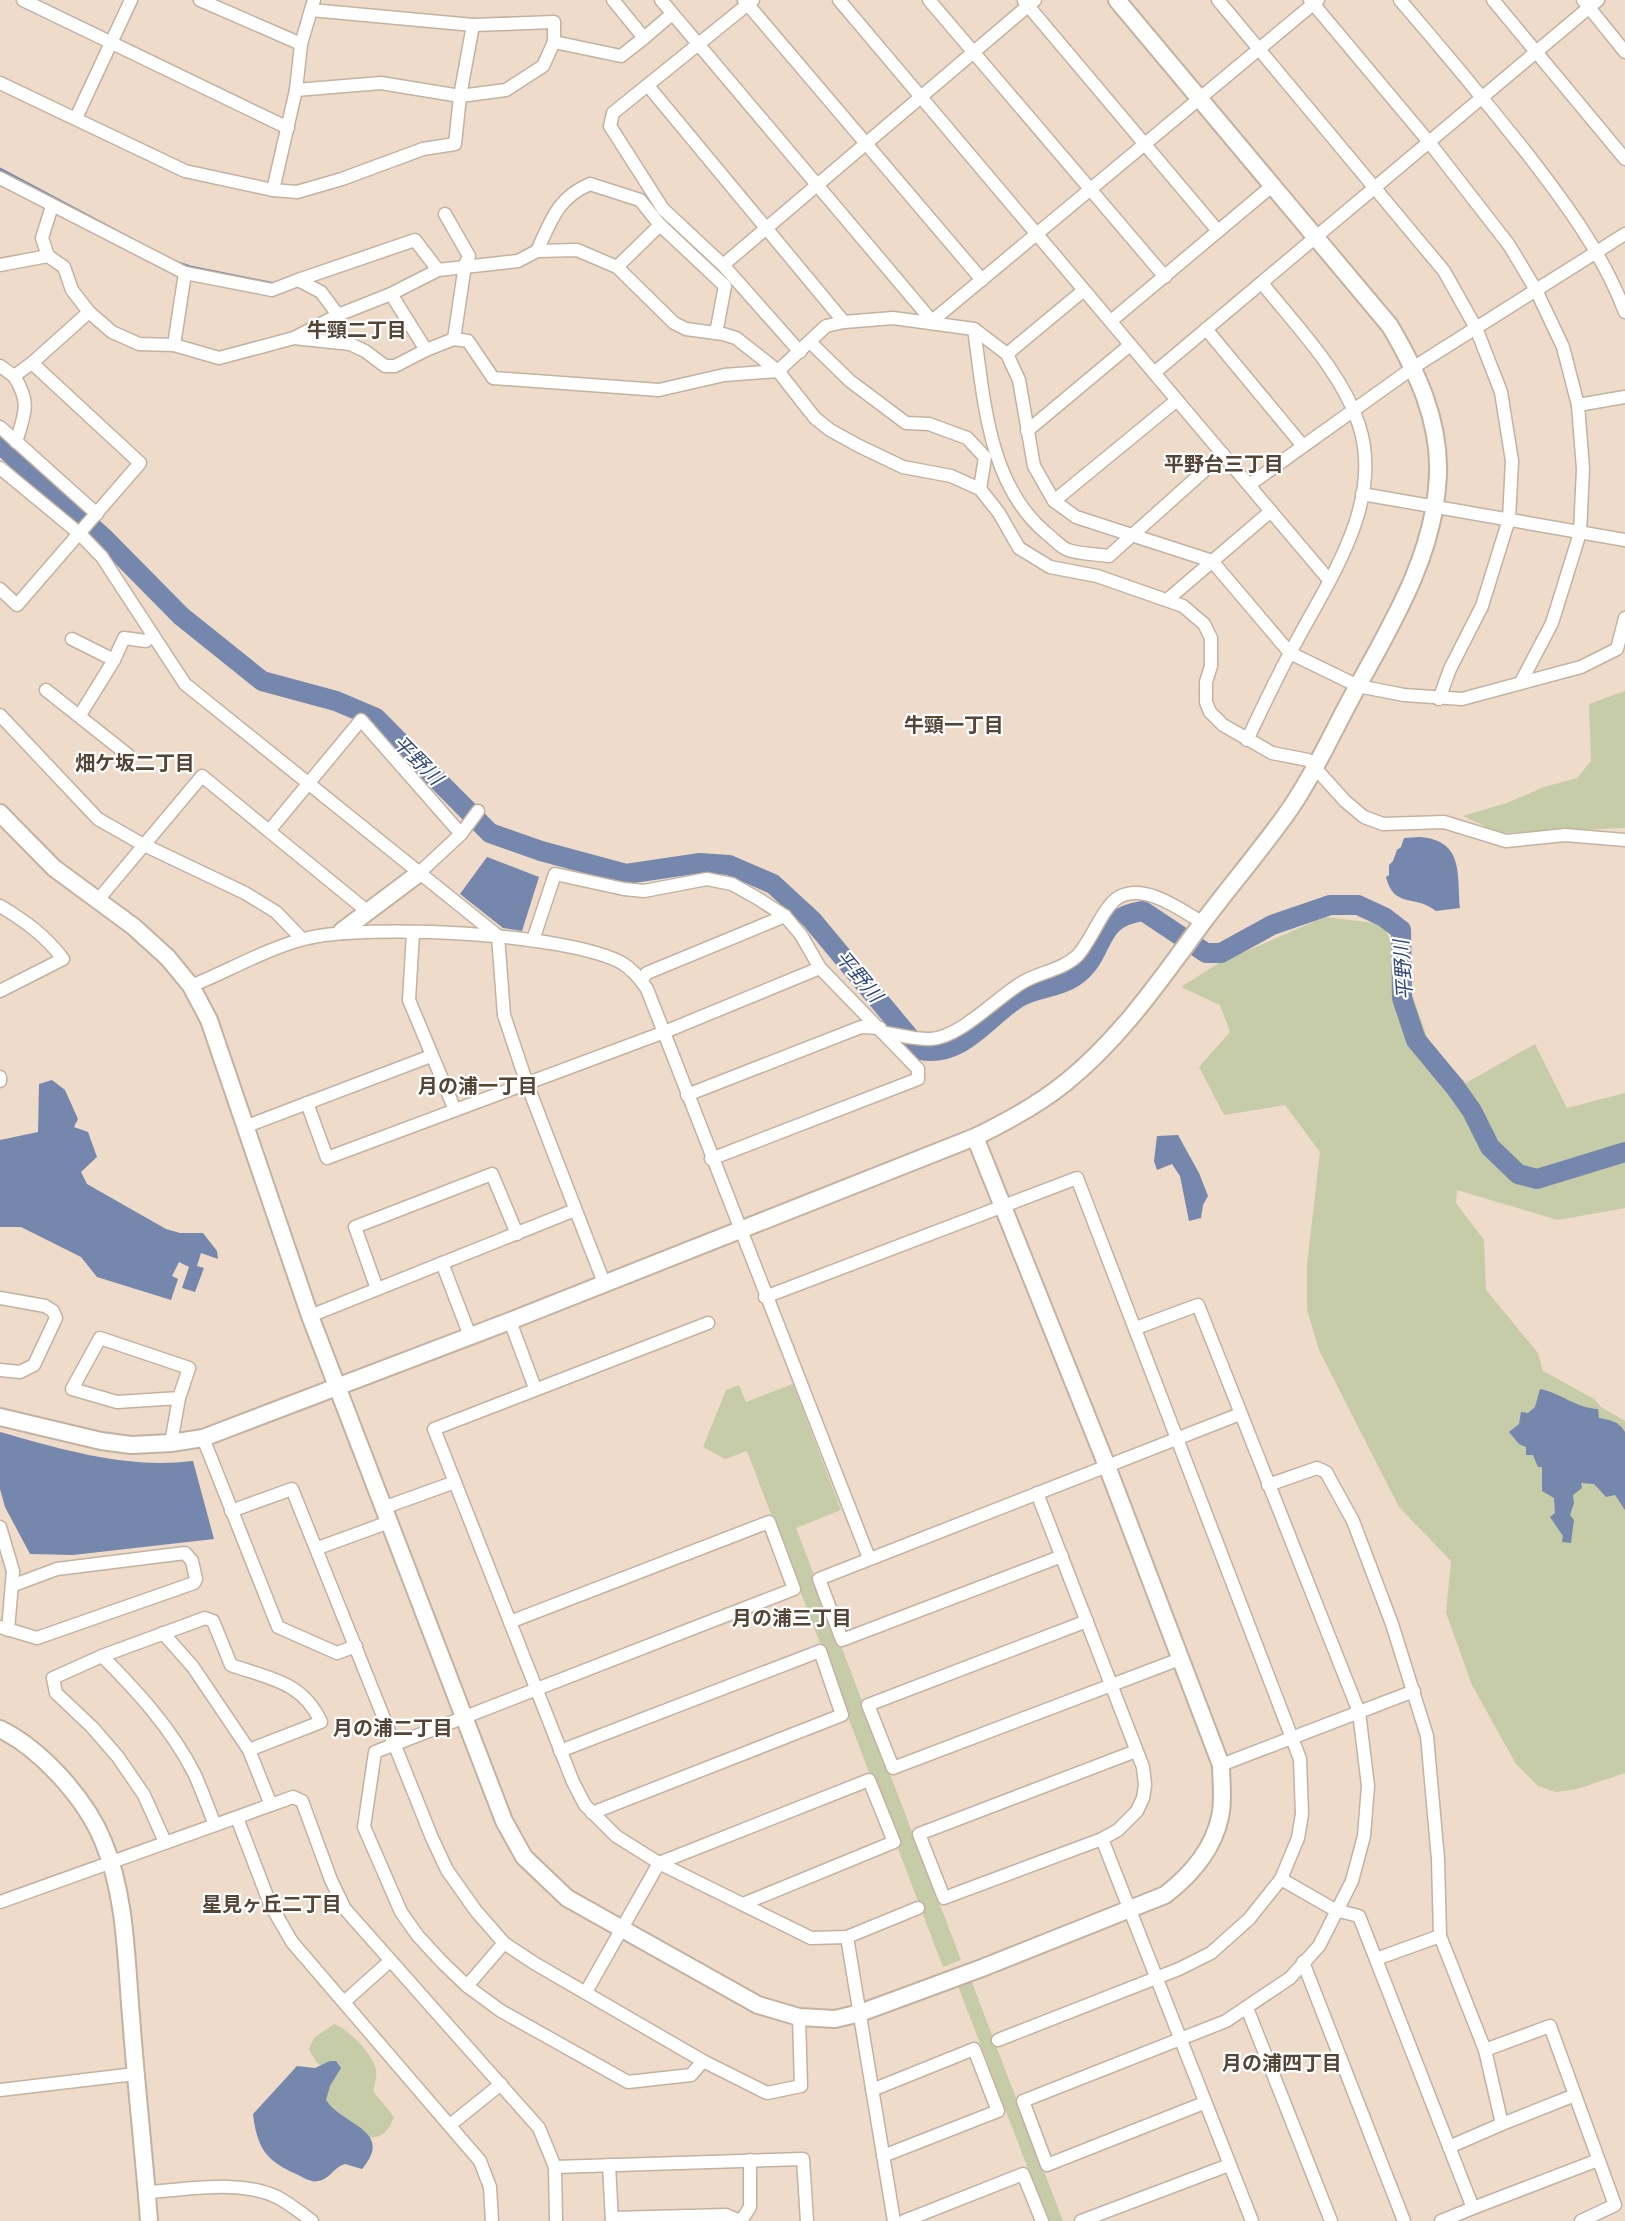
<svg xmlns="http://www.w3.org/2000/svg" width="1625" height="2221" viewBox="0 0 1625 2221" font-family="Arial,'Noto Sans JP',sans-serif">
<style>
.green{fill:#c6cba8}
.water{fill:#7587ad}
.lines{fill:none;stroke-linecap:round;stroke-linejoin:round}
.stream{stroke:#7587ad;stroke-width:3}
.river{stroke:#7587ad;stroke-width:20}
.street-casing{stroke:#c4b2a1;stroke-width:15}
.secondary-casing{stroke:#c4b2a1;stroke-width:20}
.street{stroke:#fff;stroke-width:12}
.secondary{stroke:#fff;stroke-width:16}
.labels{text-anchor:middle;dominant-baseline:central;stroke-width:4.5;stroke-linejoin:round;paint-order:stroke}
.neighbourhood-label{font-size:20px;font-weight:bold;fill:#544536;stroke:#fff}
.water-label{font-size:20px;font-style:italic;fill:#32497c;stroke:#fff}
</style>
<rect width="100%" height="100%" fill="#eedbca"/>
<g class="green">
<polygon points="1625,691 1625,828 1500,833 1463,816 1507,803 1544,787 1577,778 1591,761 1589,704"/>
<polygon points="1325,917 1383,924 1402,966 1431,1048 1466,1083 1535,1044 1567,1108 1625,1093 1625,1208 1558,1220 1457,1190 1456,1203 1484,1240 1486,1290 1538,1353 1543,1371 1594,1399 1601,1407 1625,1421 1625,1440 1591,1415 1569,1503 1576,1481 1595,1480 1625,1498 1625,1773 1577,1789 1556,1792 1538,1786 1516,1764 1472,1685 1446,1613 1451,1561 1399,1507 1319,1350 1307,1310 1307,1265 1320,1152 1285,1105 1224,1115 1199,1067 1230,1032 1220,1005 1181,987 1219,963"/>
<polygon points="793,1384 841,1510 796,1528 961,1960 943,1967 747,1451 725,1459 703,1447 726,1390 739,1385 746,1402"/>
<polygon points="971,1980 1063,2221 1048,2221 958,1986"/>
<path d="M 334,2024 C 348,2029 370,2052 375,2066 C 378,2074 375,2084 373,2091 L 394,2117 C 377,2163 337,2120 323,2096 L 330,2072 L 316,2062 L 309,2049 L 314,2038 Z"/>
</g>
<g class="water">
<path d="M 1420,837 C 1464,841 1457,873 1460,908 L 1436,911 C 1415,894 1394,909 1386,877 L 1389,875 L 1389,865 L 1393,861 L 1397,850 L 1401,847 L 1404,838 Z"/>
<polygon points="487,857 539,877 522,931 503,928 460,894"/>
<polygon points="52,1080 65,1090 78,1119 74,1127 88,1132 97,1157 81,1172 87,1184 166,1229 180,1233 203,1233 217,1251 218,1259 201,1253 197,1266 204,1268 195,1292 182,1288 189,1267 179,1262 172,1276 178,1279 171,1300 97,1277 81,1257 21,1227 0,1227 0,1140 38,1132 39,1084"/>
<polygon points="1178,1135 1199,1173 1208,1196 1203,1205 1201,1218 1189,1221 1180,1176 1172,1164 1157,1170 1154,1161 1157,1136"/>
<path d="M 1540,1389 C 1561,1393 1576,1408 1598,1409 L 1599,1418 C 1610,1420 1619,1421 1625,1432 L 1625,1510 L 1615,1495 L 1606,1497 L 1594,1484 L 1581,1483 L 1582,1488 L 1573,1495 L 1574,1503 L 1570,1515 L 1574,1520 L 1571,1543 L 1562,1542 L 1563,1536 L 1550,1517 L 1555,1513 L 1554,1498 L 1542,1491 L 1542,1467 L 1538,1467 L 1533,1455 L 1526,1455 L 1526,1447 L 1519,1444 L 1509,1432 L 1519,1424 L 1521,1412 L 1528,1413 L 1535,1407 Z"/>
<path d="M 0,1432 C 64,1450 126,1469 193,1461 L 214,1539 L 73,1555 L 30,1554 L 5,1507 L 0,1489 Z"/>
<path d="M 330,2061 L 336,2061 L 341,2068 L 330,2086 L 326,2100 C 343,2126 395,2130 362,2169 L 345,2164 C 334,2167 329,2180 318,2181 C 311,2183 303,2177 296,2174 C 266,2161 257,2148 253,2114 L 297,2066 L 315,2068 Z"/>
</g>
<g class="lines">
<g class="stream">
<polyline points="0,169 122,234"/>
<polyline points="173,261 190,267 275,284"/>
</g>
<path class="river" d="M 0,444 L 105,539 L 181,616 L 262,681 L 336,701 L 376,718 L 490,833 L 541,851 L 626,874 L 700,863 L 729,865 L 773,884 L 812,920 L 920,1050 C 962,1058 986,1018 1018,998 C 1034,988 1058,988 1074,977 C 1108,954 1092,918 1143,911 L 1206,953 L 1221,953 L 1272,925 L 1330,905 L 1358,905 L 1384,917 L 1401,930 L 1402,998 L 1416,1040 L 1455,1087 L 1472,1111 L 1490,1147 L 1518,1174 L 1537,1179 L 1625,1152"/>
<defs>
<g id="street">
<polyline points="23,0 288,128"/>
<polyline points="200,0 301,44"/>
<polyline points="314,0 311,10 473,25 554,22 554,42 621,56 644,38 613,0"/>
<polyline points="661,0 932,321 1318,0"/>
<polyline points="744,0 982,280"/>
<polyline points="753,0 613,113 610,126 663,209 723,265 800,352"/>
<polyline points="839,0 1329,580"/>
<polyline points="929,0 1165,277"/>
<polyline points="1218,0 1444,271 1476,328 1501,392 1512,461 1509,519 1482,606 1450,669 1439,699"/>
<polyline points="1310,0 1429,142 1509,245 1536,290 1563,347 1578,405 1583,469 1580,533 1552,623 1521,682"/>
<path d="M 1400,0 C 1444,51 1487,103 1529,156 C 1566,204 1603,254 1625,312"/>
<polyline points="1493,0 1625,159"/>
<polyline points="1583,0 1625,52"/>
<polyline points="1024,1 1218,231"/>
<polyline points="644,38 672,14"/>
<polyline points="0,83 185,171 273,190 297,192 342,179 423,149 455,144 460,96 473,25"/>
<polyline points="649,87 844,322"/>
<polyline points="296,90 381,83 460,96 506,90 543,66 554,42"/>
<polyline points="76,118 131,0"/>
<polyline points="0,178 185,273 272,290 298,280 321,292 338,315"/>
<polyline points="273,190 296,90 301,44 311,10"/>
<polyline points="445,214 469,256 465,265 454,339"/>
<path d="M 537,251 C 551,221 557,198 590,184 L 640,200 L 660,225 L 725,286 L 716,333"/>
<polyline points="48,256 42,238 52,206"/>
<polyline points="0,265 48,256 64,267 72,290 89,312 112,332 139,344 174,345 219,358 294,338 338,315 391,294 426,350 454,339 468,341 493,378 659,390 724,375 778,371 826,326 844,322 893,318 974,329 1007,354 1019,380 1034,466 1054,501 1076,517 1212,561 1290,653 1358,686 1404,695 1462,699 1581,667 1617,649 1625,618"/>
<polyline points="723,265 1035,0"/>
<polyline points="617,267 660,225"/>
<polyline points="298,280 415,240 438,270"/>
<polyline points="391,294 438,270 518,261 537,251 577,250 617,267 674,323 686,329 723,334 736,338 778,371 815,418 830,430 859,446 903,467 951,476 980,489 999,513 1019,548 1050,567 1097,576 1183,606 1204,624 1211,638 1211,666 1206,682 1206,702 1210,712 1223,725 1272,753 1308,760 1345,801 1364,817 1383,824 1444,822 1506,841 1565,835 1625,840"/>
<polyline points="1111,321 1273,185"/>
<path d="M 974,329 C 984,399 988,484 1046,533 C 1053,538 1060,547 1068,550 C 1080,554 1096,554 1109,556 L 1223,454"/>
<polyline points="1206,329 1303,446"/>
<polyline points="294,338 350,344 365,351 385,366 395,366 426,350"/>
<polyline points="810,342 850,381 906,423 929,424 967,438 985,457 980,489"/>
<polyline points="174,345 185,273"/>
<polyline points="1007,354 1084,290"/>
<polyline points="0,366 14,376 32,363 89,312"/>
<polyline points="1154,373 1598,0"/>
<path d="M 14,376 C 31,403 25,413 16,442"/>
<polyline points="1578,405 1625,397"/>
<polyline points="0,427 97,514"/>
<polyline points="1027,431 1130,345"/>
<polyline points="0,468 80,534 102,557 185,684 498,936 504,1015 527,1084 604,1283"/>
<polyline points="1249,485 1414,367 1625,234"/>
<polyline points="1362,494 1625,540"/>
<polyline points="1054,501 1177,400"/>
<polyline points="0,589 17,605 140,463 32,363"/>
<polyline points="1167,600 1271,511"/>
<polyline points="72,639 114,660"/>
<polyline points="46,690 128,755"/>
<polyline points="0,715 98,819 142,844 245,893 276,912 302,939"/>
<polyline points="80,715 114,660 124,638 146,641 153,635"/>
<path d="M 1247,740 C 1263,707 1278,674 1296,642 C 1330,578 1384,502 1359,425 C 1342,372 1296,326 1262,283"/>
<polyline points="418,874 461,834 478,811"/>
<polyline points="97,901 202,776 269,831"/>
<path d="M 0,906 C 25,921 46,936 63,959 L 0,991"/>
<polyline points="367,911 269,831 361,720 461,834"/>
<polyline points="413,933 409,1000 455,1110"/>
<polyline points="533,940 555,874 624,889 644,891 707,879 732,884 757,898 785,916 801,935 820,968 918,1069 918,1079 711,1159"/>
<polyline points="641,980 647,973 785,916"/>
<path d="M 191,986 C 226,972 268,948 304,939 C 365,923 568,933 622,963 C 632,969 641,980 647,989 L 869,1558"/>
<path d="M 886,1033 C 900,1035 917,1040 931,1039 C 961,1037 997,997 1023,982 C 1040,972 1062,970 1077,956 C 1091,942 1103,906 1119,897 C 1146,883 1181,910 1203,923"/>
<polyline points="0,1077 0,1081"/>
<polyline points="687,1095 861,1027 880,1028"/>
<polyline points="307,1103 327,1158 662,1033 820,968"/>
<polyline points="247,1126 431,1056"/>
<polyline points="442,1263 470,1336"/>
<polyline points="377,1289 355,1227 492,1174 517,1234"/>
<polyline points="765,1297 1077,1178 1300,1759 1302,1814 1298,1838 1281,1879 1249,1919 1211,1953 1179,1969 998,2040"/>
<polyline points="0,1298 45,1306 53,1311 56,1318 34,1365 20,1372 0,1370"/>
<polyline points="310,1316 575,1210"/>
<polyline points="510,1321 535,1388"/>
<polyline points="708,1323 434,1429 573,1782 585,1805 616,1836 659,1863 811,1938 847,1937 918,1908"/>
<polyline points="1136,1328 1198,1305 1359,1712 1368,1786 1364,1836 1352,1881 1319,1946 1290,1978 1226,2021 1023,2101 1047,2165 1204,2103"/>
<polyline points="203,1438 278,1627 337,1653 356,1646"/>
<polyline points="171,1443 179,1398 117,1402 72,1389 100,1338 189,1368 179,1398"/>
<polyline points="1268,1485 1317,1468 1326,1472 1353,1521 1392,1624 1427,1736 1438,1859 1440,1936 1485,2050 1502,2124 1449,2147"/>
<polyline points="1037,1493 1143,1767 1145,1785 1143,1798 1137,1811 1118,1830 1102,1839 944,1898 919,1834 1136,1751"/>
<polyline points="383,1508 455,1482"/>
<polyline points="231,1511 292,1489 432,1838 447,1870 476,1911 504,1943 534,1963 703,2061 767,2093 801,2086 799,2017"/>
<polyline points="0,1527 13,1571 8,1630"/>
<polyline points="318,1548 389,1522"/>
<polyline points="1062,1556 842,1640 819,1579 1240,1414"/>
<polyline points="1087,1621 868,1705 893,1768 1180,1659"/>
<polyline points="510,1622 769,1522 794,1589 375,1752 364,1827 401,1912 418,1936 442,1962 467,1986 501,2011 628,2082 691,2075 703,2061"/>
<polyline points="0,1627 37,1638 194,1583 196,1579 192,1561 185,1553 57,1569 14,1585"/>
<polyline points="163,1633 193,1667 249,1750 271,1805"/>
<path d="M 102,1656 C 137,1691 171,1728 194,1773 C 202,1790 208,1808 215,1825"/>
<polyline points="560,1751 820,1651 842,1715 592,1813"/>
<polyline points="1221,1765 1414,1691"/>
<polyline points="237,1818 270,1904 292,1942 480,2161 490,2187 492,2221"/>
<polyline points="1102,1839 1252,2221"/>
<path d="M 165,1842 L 144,1795 L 118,1757 L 92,1727 L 56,1693 L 53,1678 L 102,1656 L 205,1618 L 213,1621 L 231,1665 C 270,1679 302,1681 321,1722 L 249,1750"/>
<polyline points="1281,1879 1335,1910 1359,1916 1473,2208 1441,2221"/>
<polyline points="0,1902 293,1797 302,1801 331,1880 345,1909 539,2128 555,2167 556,2221"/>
<polyline points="847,1937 894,2221"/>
<polyline points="1376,1959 1440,1936"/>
<polyline points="1303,1962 1404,2221"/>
<polyline points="467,1986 504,1943"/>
<polyline points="586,1992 659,1863 869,1780 894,1842 743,1904"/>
<polyline points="344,2002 390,1961"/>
<polyline points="1247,2008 1331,2221"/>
<polyline points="1485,2050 1550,2026 1615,2205 1581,2221"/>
<polyline points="0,2090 135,2074"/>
<polyline points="872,2090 974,2049 998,2111 883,2156"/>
<polyline points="1502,2124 1575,2095"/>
<polyline points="450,2125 501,2084"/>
<polyline points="609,2165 612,2221"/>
<polyline points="555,2167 803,2159 807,2221"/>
<path d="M 147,2192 C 188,2190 239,2179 277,2197 C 289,2203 301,2213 312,2221"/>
<polyline points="1473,2208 1598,2160"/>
<polyline points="612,2218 726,2215 740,2221"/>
<polyline points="741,2221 750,2207 750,2160"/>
<polyline points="904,2221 1023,2174 1042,2221"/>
<polyline points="1081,2221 1229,2165"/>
</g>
<g id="secondary">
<path d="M 0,813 L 54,868 L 134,927 L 168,958 L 191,986 L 209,1020 L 310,1316 L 504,1821 L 524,1857 L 567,1898 L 758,2005 L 799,2017 L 835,2019 L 860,2013 L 982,1968 L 1165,1895 C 1191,1875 1213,1850 1220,1817 C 1224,1801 1221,1781 1221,1765 L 1107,1466 L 975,1137"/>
<polyline points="342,931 418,874"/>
<path d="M 0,1417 L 101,1441 L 131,1445 L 171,1443 L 203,1438 L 510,1321 L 975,1137 C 1006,1122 1038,1105 1065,1083 C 1121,1038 1161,979 1203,922 C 1230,886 1259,852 1285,816 C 1315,774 1335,726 1360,682 C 1396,617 1435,551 1438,475 C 1440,420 1417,372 1390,326 L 1117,0"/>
<path d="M 0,1729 C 41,1749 86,1799 103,1841 C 126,1895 126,1959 131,2016 C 136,2085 144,2153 149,2221"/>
</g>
</defs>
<use href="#street" class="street-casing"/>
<use href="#secondary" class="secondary-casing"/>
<use href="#street" class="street"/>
<use href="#secondary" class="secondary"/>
</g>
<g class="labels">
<g class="neighbourhood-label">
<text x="357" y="330">牛頸二丁目</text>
<text x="1224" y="464">平野台三丁目</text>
<text x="954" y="725">牛頸一丁目</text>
<text x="135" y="763">畑ケ坂二丁目</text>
<text x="478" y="1086">月の浦一丁目</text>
<text x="792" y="1618">月の浦三丁目</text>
<text x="393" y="1728">月の浦二丁目</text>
<text x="272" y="1904">星見ヶ丘二丁目</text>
<text x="1282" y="2063">月の浦四丁目</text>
</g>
<g class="water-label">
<text transform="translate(418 760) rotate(45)">平野川</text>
<text transform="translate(1403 970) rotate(-94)">平野川</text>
<text transform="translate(859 976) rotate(50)">平野川</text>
</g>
</g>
</svg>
